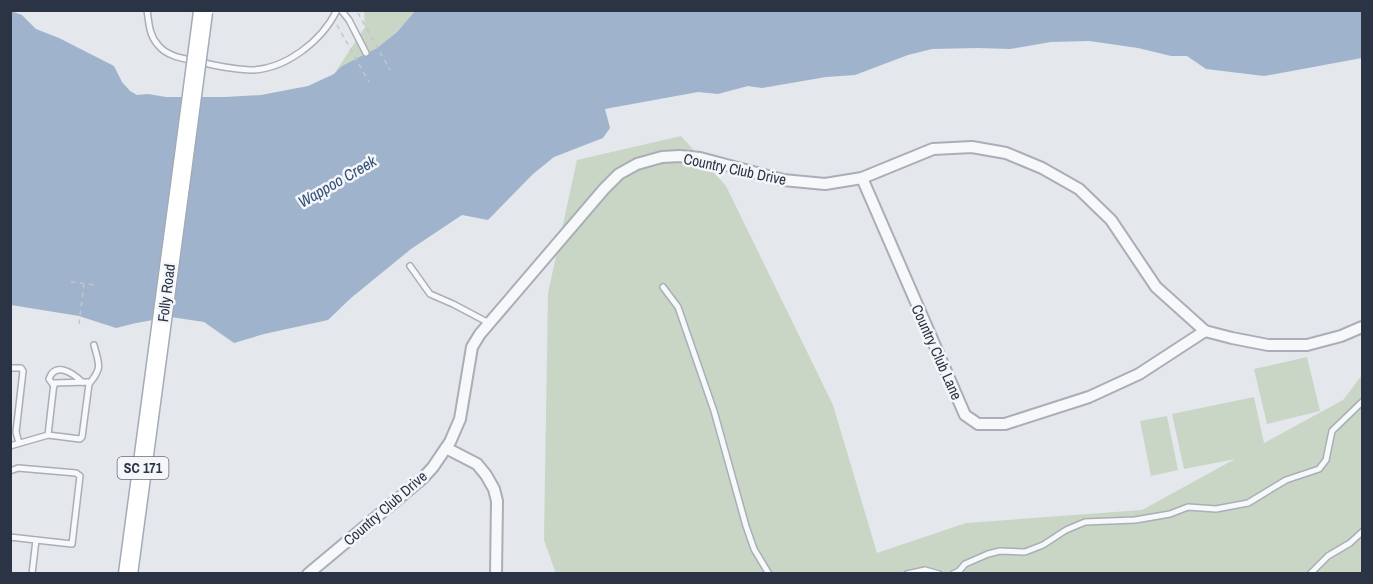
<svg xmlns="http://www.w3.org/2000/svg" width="1373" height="584" viewBox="0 0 1373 584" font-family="'Archivo Narrow',sans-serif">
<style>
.green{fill:#c9d6c5}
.water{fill:#9fb4cc}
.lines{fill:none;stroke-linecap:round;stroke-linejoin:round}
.lane-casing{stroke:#a9aeb7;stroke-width:8}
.street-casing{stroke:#a9aeb7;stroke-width:14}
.primary-casing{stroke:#a3abb8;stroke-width:21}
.path{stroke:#c2c5cb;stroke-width:1.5;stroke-dasharray:4.5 4.5;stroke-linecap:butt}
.lane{stroke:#f7f8fa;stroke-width:5}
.street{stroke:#f7f8fa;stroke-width:10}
.primary{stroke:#fff;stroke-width:18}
.primary-bridge-casing{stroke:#a3abb8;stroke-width:21;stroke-linecap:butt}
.primary-bridge{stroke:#fff;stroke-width:18}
.labels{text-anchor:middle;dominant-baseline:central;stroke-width:5;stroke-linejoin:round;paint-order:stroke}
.shield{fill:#f4f6f9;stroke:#676e7b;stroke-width:1.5}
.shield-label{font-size:14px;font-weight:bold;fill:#2b3445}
.street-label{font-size:15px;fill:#2b3445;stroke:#f4f6f9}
.water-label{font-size:16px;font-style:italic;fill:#34527a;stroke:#f4f6f9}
</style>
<rect width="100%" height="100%" fill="#e4e7ec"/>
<g class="green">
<path d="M 364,11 L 415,11 C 404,24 393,37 378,47 C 364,57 347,62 334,74 L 365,27 Z"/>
<polygon points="681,136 726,186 833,405 877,553 966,523 1142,510 1235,459 1184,469 1172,414 1254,397 1264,443 1343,400 1362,375 1362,573 556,574 544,540 548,293 577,160"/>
<polygon points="1307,357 1320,411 1267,424 1254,369"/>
<polygon points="1167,416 1178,470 1151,476 1140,421"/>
</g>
<polygon class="water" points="11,11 22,15 36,29 59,38 114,66 122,82 130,91 137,95 148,94 166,97 225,97 261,95 308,86 334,74 342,66 377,48 397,32 415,11 1362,11 1362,58 1264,76 1206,69 1187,56 1171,56 1138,48 1089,41 1051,42 1010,49 978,48 932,49 908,55 855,75 826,77 762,88 748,86 718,94 698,92 605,109 610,128 603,138 554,157 533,174 488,220 462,215 411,249 351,298 328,320 264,334 234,343 204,322 171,317 136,323 116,328 79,316 11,305"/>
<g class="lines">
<defs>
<g id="lane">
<path d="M 147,10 C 149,23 149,35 158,45 C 167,57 186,59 200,62 C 216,66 233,69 250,70 C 285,70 322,41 337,10"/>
<polyline points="341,10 349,20 366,53"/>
<polyline points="410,266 430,294 453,304 489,323"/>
<polyline points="663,287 678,307 714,411 746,526 754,549 769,574"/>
<polyline points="10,368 21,368 23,371 16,432 19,443"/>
<path d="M 89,384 C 103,367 99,365 94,345"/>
<path d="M 54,386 L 49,379 C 55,361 73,373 82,382"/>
<polyline points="10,446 48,435 80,439 82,437 89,384 88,382 54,383 48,435"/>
<polyline points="10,471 18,468 76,473 80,476 72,544 36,540"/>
<polyline points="10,537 36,540 32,574"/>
<polyline points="907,574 925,570 939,574"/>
<polyline points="953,574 959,571 965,564 988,554 1000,551 1025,552 1043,545 1066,530 1085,522 1135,520 1170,514 1188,507 1216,509 1248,503 1286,480 1319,469 1326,460 1332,431 1362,402"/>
<polyline points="1310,574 1328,556 1350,543 1362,532"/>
</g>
<g id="street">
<polyline points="862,178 965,415 978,424 1005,424 1089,397 1139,374 1205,331"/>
<polyline points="446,448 477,464 486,475 494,489 497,501 496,574"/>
<polyline points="308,574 423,478 433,467 450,442 460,419 472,347 480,334 604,189 619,174 637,164 662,157 680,156 700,158 783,180 825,184 862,178 933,149 972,147 1006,153 1042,168 1079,189 1111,220 1156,287 1205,331 1232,338 1268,345 1307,345 1341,336 1362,327"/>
</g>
<polyline id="primary" points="128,574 180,186"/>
</defs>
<use href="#lane" class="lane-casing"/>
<use href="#street" class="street-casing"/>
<use href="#primary" class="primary-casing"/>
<g class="path">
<polyline points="358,13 390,70"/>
<polyline points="337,25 369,82"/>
<polyline points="71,282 96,285"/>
<polyline points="79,324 84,283"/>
</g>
<use href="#lane" class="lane"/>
<use href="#street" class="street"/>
<use href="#primary" class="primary"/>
<defs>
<polyline id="primary-bridge" points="180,186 203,12"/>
</defs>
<use href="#primary-bridge" class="primary-bridge-casing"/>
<use href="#primary-bridge" class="primary-bridge"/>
</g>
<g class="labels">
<rect class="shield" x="117.5" y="457" width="51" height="22" rx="4.5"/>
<g class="shield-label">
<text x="143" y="468">SC 171</text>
</g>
<g class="street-label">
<text transform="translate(735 169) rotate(12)">Country Club Drive</text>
<text transform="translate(166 293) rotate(-83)">Folly Road</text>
<text transform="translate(937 352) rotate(66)">Country Club Lane</text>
<text transform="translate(385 508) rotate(-41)">Country Club Drive</text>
</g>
<g class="water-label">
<text transform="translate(337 181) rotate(-30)">Wappoo Creek</text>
</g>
</g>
<rect width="1373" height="584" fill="none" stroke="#2b3445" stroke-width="24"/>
</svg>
